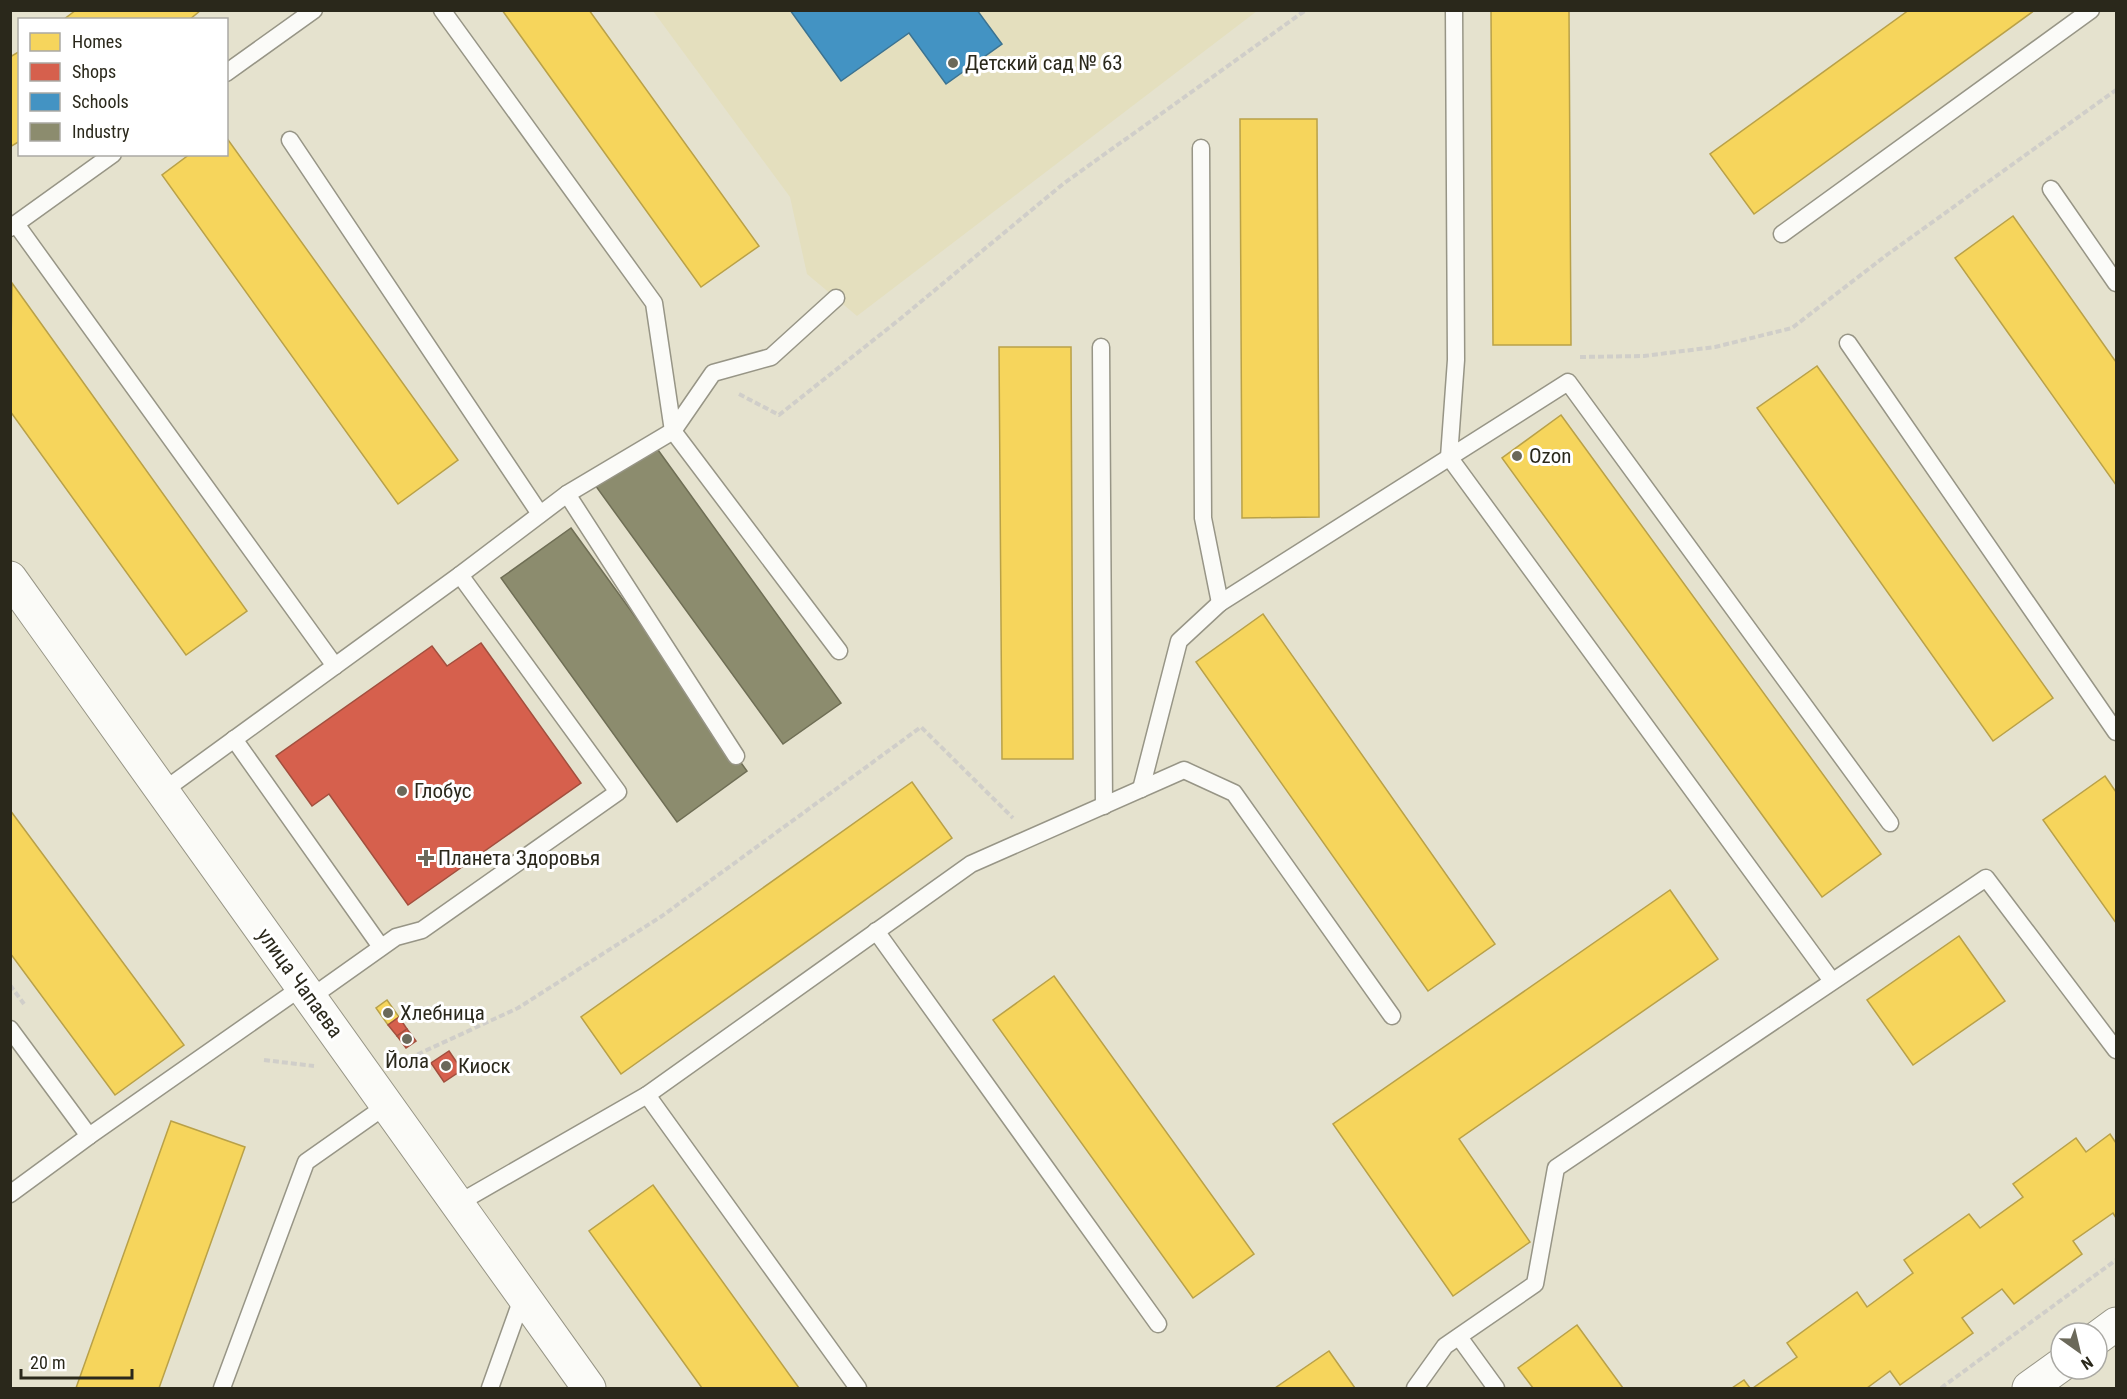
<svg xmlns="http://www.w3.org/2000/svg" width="2127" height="1399" viewBox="0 0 2127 1399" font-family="'Roboto Condensed',sans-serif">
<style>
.built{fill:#e4dfbe}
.homes{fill:#f6d55c;stroke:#b9a148;stroke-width:1.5}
.shops{fill:#d6604d;stroke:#a24f3e;stroke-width:1.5}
.schools{fill:#4393c3;stroke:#3c7391;stroke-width:1.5}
.industry{fill:#8c8c6e;stroke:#6f6e55;stroke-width:1.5}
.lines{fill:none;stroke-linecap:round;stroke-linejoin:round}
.lane-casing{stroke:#979586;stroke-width:19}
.street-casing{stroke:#979586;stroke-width:35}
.path{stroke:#d0cec9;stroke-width:4;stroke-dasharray:6 3;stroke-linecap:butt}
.lane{stroke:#fbfbf8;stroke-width:16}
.street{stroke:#fbfbf8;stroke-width:33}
.poi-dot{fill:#6b695a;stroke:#fff;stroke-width:2}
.labels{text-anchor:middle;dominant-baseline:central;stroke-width:6;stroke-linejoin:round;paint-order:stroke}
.poi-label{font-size:21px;fill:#2a281b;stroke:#fff;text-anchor:start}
.street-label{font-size:21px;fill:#2a281b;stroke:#fff}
</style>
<rect width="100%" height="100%" fill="#e5e2ce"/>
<polygon class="built" points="653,11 1257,11 857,316 807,274 790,197"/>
<g class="homes">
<polygon points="76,10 201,10 189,20 63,20"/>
<polygon points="502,10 589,10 759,246 701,287"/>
<polygon points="1491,10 1569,10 1571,345 1493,345"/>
<polygon points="1909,10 2035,10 1754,214 1710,154"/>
<polygon points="20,51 20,141 10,147 10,57"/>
<polygon points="1240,119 1317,119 1319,517 1242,518"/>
<polygon points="226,137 458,460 398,504 162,175 190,154 226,154"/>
<polygon points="2013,216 2116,362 2116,485 1955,258"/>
<polygon points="12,283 247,611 186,655 10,411"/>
<polygon points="999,347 1071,347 1073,759 1002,759"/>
<polygon points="1817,366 2053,698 1993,741 1757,408"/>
<polygon points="1561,415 1881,854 1822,897 1502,458"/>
<polygon points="1263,614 1495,944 1428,991 1196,662"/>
<polygon points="2105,776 2116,792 2116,923 2043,820"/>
<polygon points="912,782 952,838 621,1074 581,1017"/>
<polygon points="10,810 184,1045 115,1095 10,953"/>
<polygon points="1670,890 1718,959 1459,1139 1530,1242 1453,1296 1333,1124"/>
<polygon points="1959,936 2005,1001 1913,1065 1867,1000"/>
<polygon points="1054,976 1254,1254 1193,1298 993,1020"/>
<polygon points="387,1000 399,1017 388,1025 376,1008"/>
<polygon points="171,1121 245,1147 159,1388 76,1388"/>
<polygon points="2110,1134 2116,1143 2116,1218 2113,1213 2073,1241 2082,1254 2014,1304 2002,1289 1962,1318 1973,1333 1900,1385 1890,1371 1867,1388 1753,1388 1797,1357 1787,1343 1857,1292 1867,1307 1913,1273 1904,1260 1969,1214 1980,1228 2023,1197 2013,1184 2076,1138 2086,1152"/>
<polygon points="653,1185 799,1388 702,1388 589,1231"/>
<polygon points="1577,1325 1623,1388 1533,1388 1518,1368"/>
<polygon points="1329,1351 1355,1388 1275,1388"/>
<polygon points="1744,1380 1750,1388 1732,1388"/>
</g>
<g class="shops">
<polygon points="481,643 581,783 408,905 329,794 312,806 276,756 432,646 447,666"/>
<polygon points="399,1017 407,1029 397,1036 388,1025"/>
<polygon points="407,1029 416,1041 406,1048 397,1036"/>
<polygon points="449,1051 462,1070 444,1082 431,1063"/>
</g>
<polygon class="schools" points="790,10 977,10 1002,44 946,84 909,33 841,81"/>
<g class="industry">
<polygon points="653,443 841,703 783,744 595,485"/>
<polygon points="571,528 747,771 677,822 501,578"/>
</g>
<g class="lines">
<defs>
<g id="lane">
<polyline points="442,10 654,303 673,431"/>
<polyline points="1454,10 1456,360 1449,457 1832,981"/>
<polyline points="226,73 314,10"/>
<polyline points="290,140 540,514"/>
<polyline points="1201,148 1203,518 1220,603"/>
<polyline points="2051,189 2116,283"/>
<polyline points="16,224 335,666"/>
<polyline points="10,228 113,154"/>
<polyline points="1782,234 2091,10"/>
<polyline points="1848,343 2116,732"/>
<polyline points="1101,347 1104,806"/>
<polyline points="673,431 713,373 771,357 836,298"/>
<polyline points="567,494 736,756"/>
<polyline points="234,739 381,947"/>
<polyline points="1141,789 1179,641 1220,603 1568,382 1890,823"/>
<polyline points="163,791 460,575 567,494 673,431 839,651"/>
<polyline points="876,931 1158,1324"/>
<polyline points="310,998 396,937 422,930 618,792 460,575"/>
<polyline points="10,1029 89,1136 302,987"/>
<polyline points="647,1095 858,1388"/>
<polyline points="10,1194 89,1136"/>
<polyline points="457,1204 647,1095 971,864 1184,770 1234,793 1392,1016"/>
<polyline points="1459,1337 1496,1388"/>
<polyline points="222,1388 306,1162 387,1105"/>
<polyline points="490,1388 523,1296"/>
<polyline points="1415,1388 1445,1346 1535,1284 1556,1168 1986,878 2116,1050"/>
</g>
<g id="street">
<polyline points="10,578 589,1388"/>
<polyline points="2097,1338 2116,1324"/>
<polyline points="2029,1388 2061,1365"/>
</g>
</defs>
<use href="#lane" class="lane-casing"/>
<use href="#street" class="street-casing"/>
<g class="path">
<polyline points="1580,357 1644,356 1715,347 1792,328 1888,254 2116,90"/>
<polyline points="739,394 779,415 900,319 1063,184 1306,10"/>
<polyline points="10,985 24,1004"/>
<polyline points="264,1060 314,1066"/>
<polyline points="401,1062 518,1008 662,916 921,727 1013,818"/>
<polyline points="1941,1388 2116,1260"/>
</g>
<use href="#lane" class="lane"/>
<use href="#street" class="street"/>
</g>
<g class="poi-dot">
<circle cx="953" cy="63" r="6"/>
<circle cx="1517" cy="456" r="6"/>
<circle cx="402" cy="791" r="6"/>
<path d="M423 849h6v6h6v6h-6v6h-6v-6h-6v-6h6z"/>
<circle cx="388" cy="1013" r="6"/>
<circle cx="407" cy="1039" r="6"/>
<circle cx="446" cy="1066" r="6"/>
</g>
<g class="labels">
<g class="poi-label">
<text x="965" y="63">Детский сад № 63</text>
<text x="1529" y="456">Ozon</text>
<text x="414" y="791">Глобус</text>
<text x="438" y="858">Планета Здоровья</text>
<text x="400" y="1013">Хлебница</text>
<text x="407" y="1061" text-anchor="middle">Йола</text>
<text x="458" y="1066">Киоск</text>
</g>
<g class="street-label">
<text transform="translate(300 983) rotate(54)">улица Чапаева</text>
</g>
</g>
<rect width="2127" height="1399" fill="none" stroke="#2a281b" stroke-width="24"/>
<rect x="18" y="18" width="210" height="138" fill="#ffffff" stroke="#aaa9a4" stroke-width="1.5"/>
<rect x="30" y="33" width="30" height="18" fill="#f6d55c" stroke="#aaa9a4" stroke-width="1.5"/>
<text x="72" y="48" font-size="18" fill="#2a281b">Homes</text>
<rect x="30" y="63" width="30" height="18" fill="#d6604d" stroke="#aaa9a4" stroke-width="1.5"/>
<text x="72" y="78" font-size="18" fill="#2a281b">Shops</text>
<rect x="30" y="93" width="30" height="18" fill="#4393c3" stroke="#aaa9a4" stroke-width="1.5"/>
<text x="72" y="108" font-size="18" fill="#2a281b">Schools</text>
<rect x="30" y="123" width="30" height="18" fill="#8c8c6e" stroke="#aaa9a4" stroke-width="1.5"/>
<text x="72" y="138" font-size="18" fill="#2a281b">Industry</text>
<g transform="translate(2079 1351) rotate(146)"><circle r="28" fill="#ffffff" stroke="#aaa9a4" stroke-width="1.5"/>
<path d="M0-4.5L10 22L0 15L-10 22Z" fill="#6b695a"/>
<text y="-9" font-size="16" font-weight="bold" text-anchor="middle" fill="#2a281b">N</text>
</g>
<path d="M21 1369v9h111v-9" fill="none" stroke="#2a281b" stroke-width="3"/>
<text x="30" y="1369" font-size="18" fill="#2a281b" stroke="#ffffff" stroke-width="4.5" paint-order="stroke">20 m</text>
</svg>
